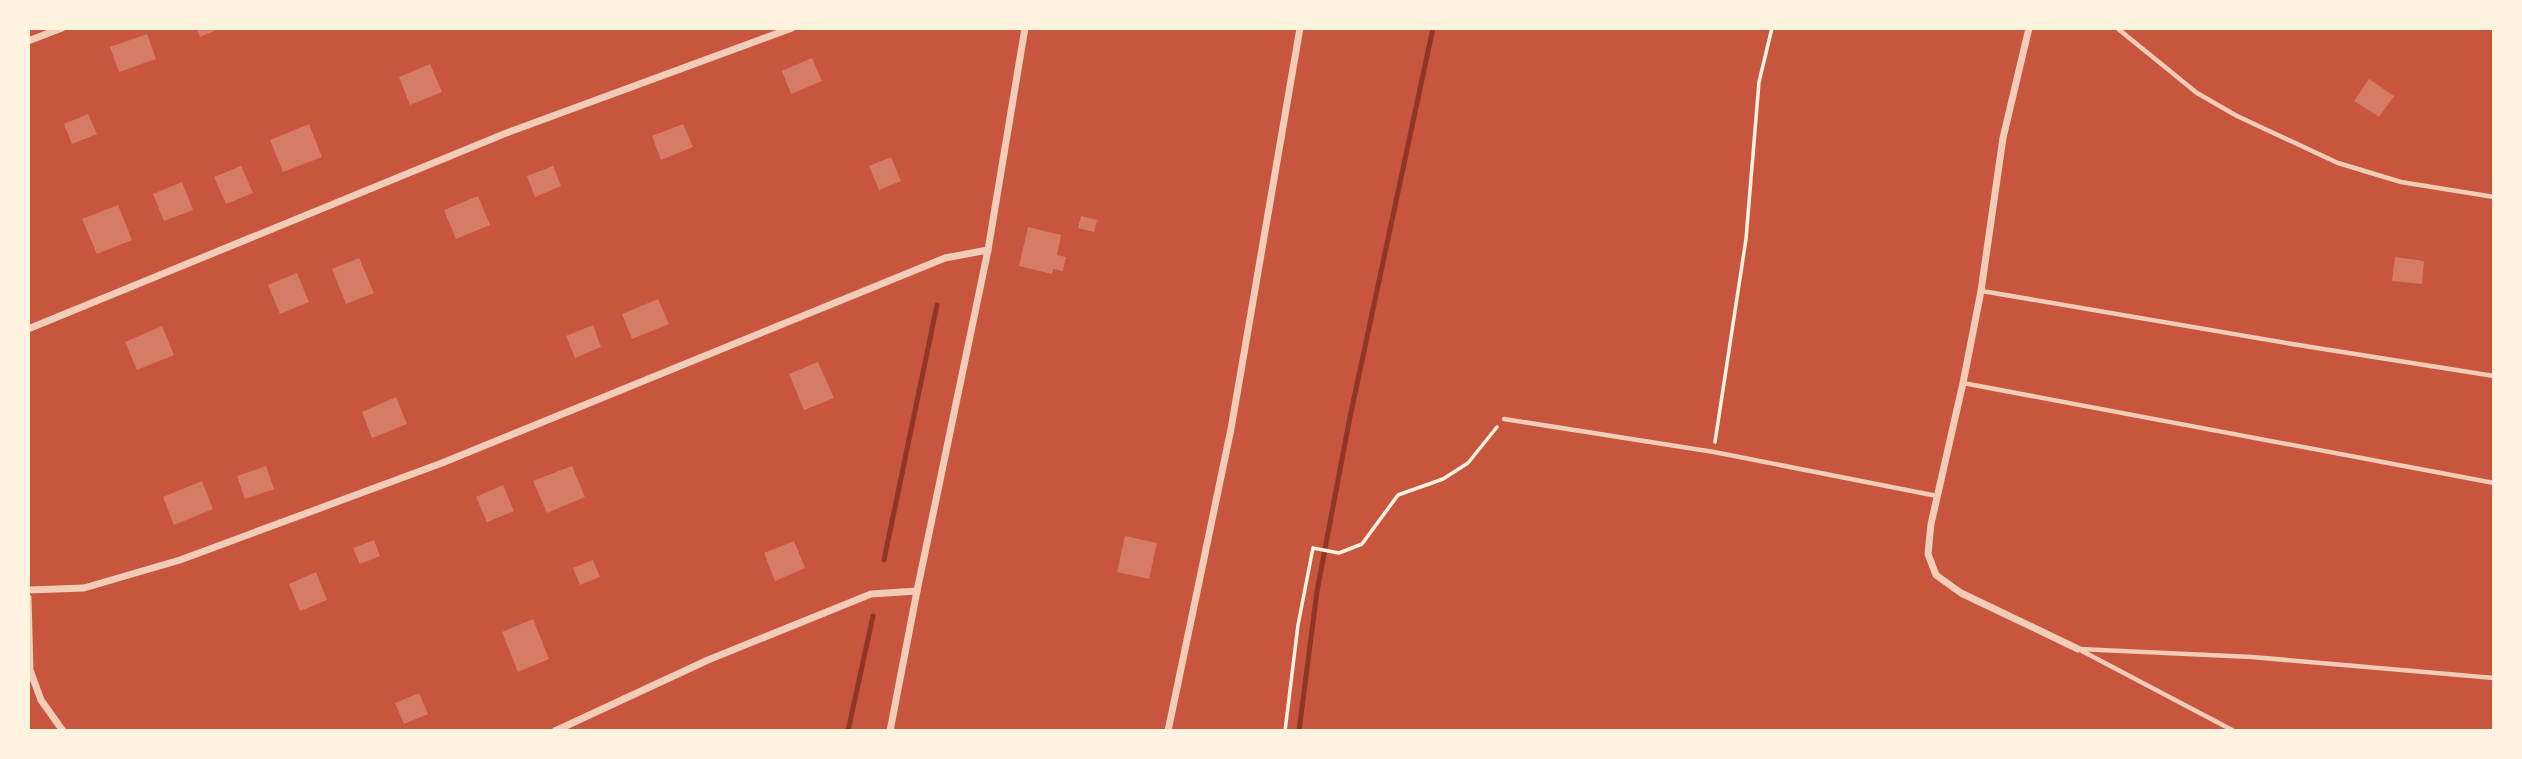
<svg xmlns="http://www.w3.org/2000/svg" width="2522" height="759" viewBox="0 0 2522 759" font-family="Inter,sans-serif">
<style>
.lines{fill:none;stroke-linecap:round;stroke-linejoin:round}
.stream{stroke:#8f3625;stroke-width:5}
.building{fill:#d67c66}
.path{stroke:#fff3e0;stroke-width:3.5}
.service{stroke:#f1ccb7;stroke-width:4.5}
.minor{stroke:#f1ccb7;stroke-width:7}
</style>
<rect width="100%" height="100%" fill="#c8553d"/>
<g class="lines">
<g class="stream">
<polyline points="884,560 937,305"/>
<polyline points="848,731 873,616"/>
<polyline points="1299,731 1317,591 1350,417 1433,28"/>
</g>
</g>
<g class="building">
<polygon points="196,28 221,28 200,37"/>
<polygon points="147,34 156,59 119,72 110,47"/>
<polygon points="812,58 822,81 791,94 782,71"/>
<polygon points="430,64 442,92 410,105 399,77"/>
<polygon points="2369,79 2394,96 2379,117 2354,101"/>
<polygon points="88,114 97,134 72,144 64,124"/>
<polygon points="309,124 322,157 283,172 270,140"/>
<polygon points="683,124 693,147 661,160 652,136"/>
<polygon points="891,157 901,181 879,190 869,166"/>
<polygon points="241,166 253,193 226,204 214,177"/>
<polygon points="553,166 561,186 535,197 527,176"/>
<polygon points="182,182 193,210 164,221 153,194"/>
<polygon points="478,196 490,225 456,239 444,210"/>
<polygon points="118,205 132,240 97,254 82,219"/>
<polygon points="1081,216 1097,220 1094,232 1078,228"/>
<polygon points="1028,227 1061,235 1057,255 1066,257 1063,271 1053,269 1052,274 1019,266"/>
<polygon points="2395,257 2424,261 2422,284 2392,281"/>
<polygon points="359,258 374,293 346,304 332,269"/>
<polygon points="297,273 309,302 280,314 268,285"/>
<polygon points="658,299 669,324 632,339 622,314"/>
<polygon points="593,325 601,347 575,358 566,336"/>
<polygon points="162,326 174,355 137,370 125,342"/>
<polygon points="818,362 834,398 804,410 789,374"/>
<polygon points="396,397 407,424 372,438 362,412"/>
<polygon points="266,466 274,489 245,499 237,476"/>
<polygon points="572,466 585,497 547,513 533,481"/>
<polygon points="202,481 213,509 174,525 163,497"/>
<polygon points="503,485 514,511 487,522 476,497"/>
<polygon points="1125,536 1157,543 1149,579 1117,572"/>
<polygon points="374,540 380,556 360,564 353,548"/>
<polygon points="794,541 805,568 775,581 764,553"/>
<polygon points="593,560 600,577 580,585 573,568"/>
<polygon points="316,572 327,600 300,611 289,584"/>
<polygon points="533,619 549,659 518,672 502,632"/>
<polygon points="419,693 428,714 404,724 395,703"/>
</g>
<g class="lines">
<g class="path">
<polyline points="1715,442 1746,239 1759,82 1772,28"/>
<polyline points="1285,731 1298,625 1313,548 1339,553 1362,544 1398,495 1443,479 1468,463 1497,427"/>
</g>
<g class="service">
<polyline points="2117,28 2197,93 2237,116 2338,163 2401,182 2494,197"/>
<polyline points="1982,291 2292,344 2494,376"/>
<polyline points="1963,383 2494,483"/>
<polyline points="1504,419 1714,452 1937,496"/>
<polyline points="2079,649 2252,657 2494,678"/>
<polyline points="2082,651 2234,731"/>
</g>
<g class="minor">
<polyline points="2029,28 2003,138 1981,291 1963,383 1931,524 1928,554 1936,575 1961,593 2078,649"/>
<polyline points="28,41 62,28"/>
<polyline points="28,329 509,132 792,28"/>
<polyline points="28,590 84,588 180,560 442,463 945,258 988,250"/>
<polyline points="28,598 30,670 41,700 63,731"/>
<polyline points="555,731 708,660 871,594 917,591 988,250 1025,28"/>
<polyline points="890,731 917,591"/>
<polyline points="1168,731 1231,429 1300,28"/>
</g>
</g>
<rect width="2522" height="759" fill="none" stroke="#fff3e0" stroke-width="60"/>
</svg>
